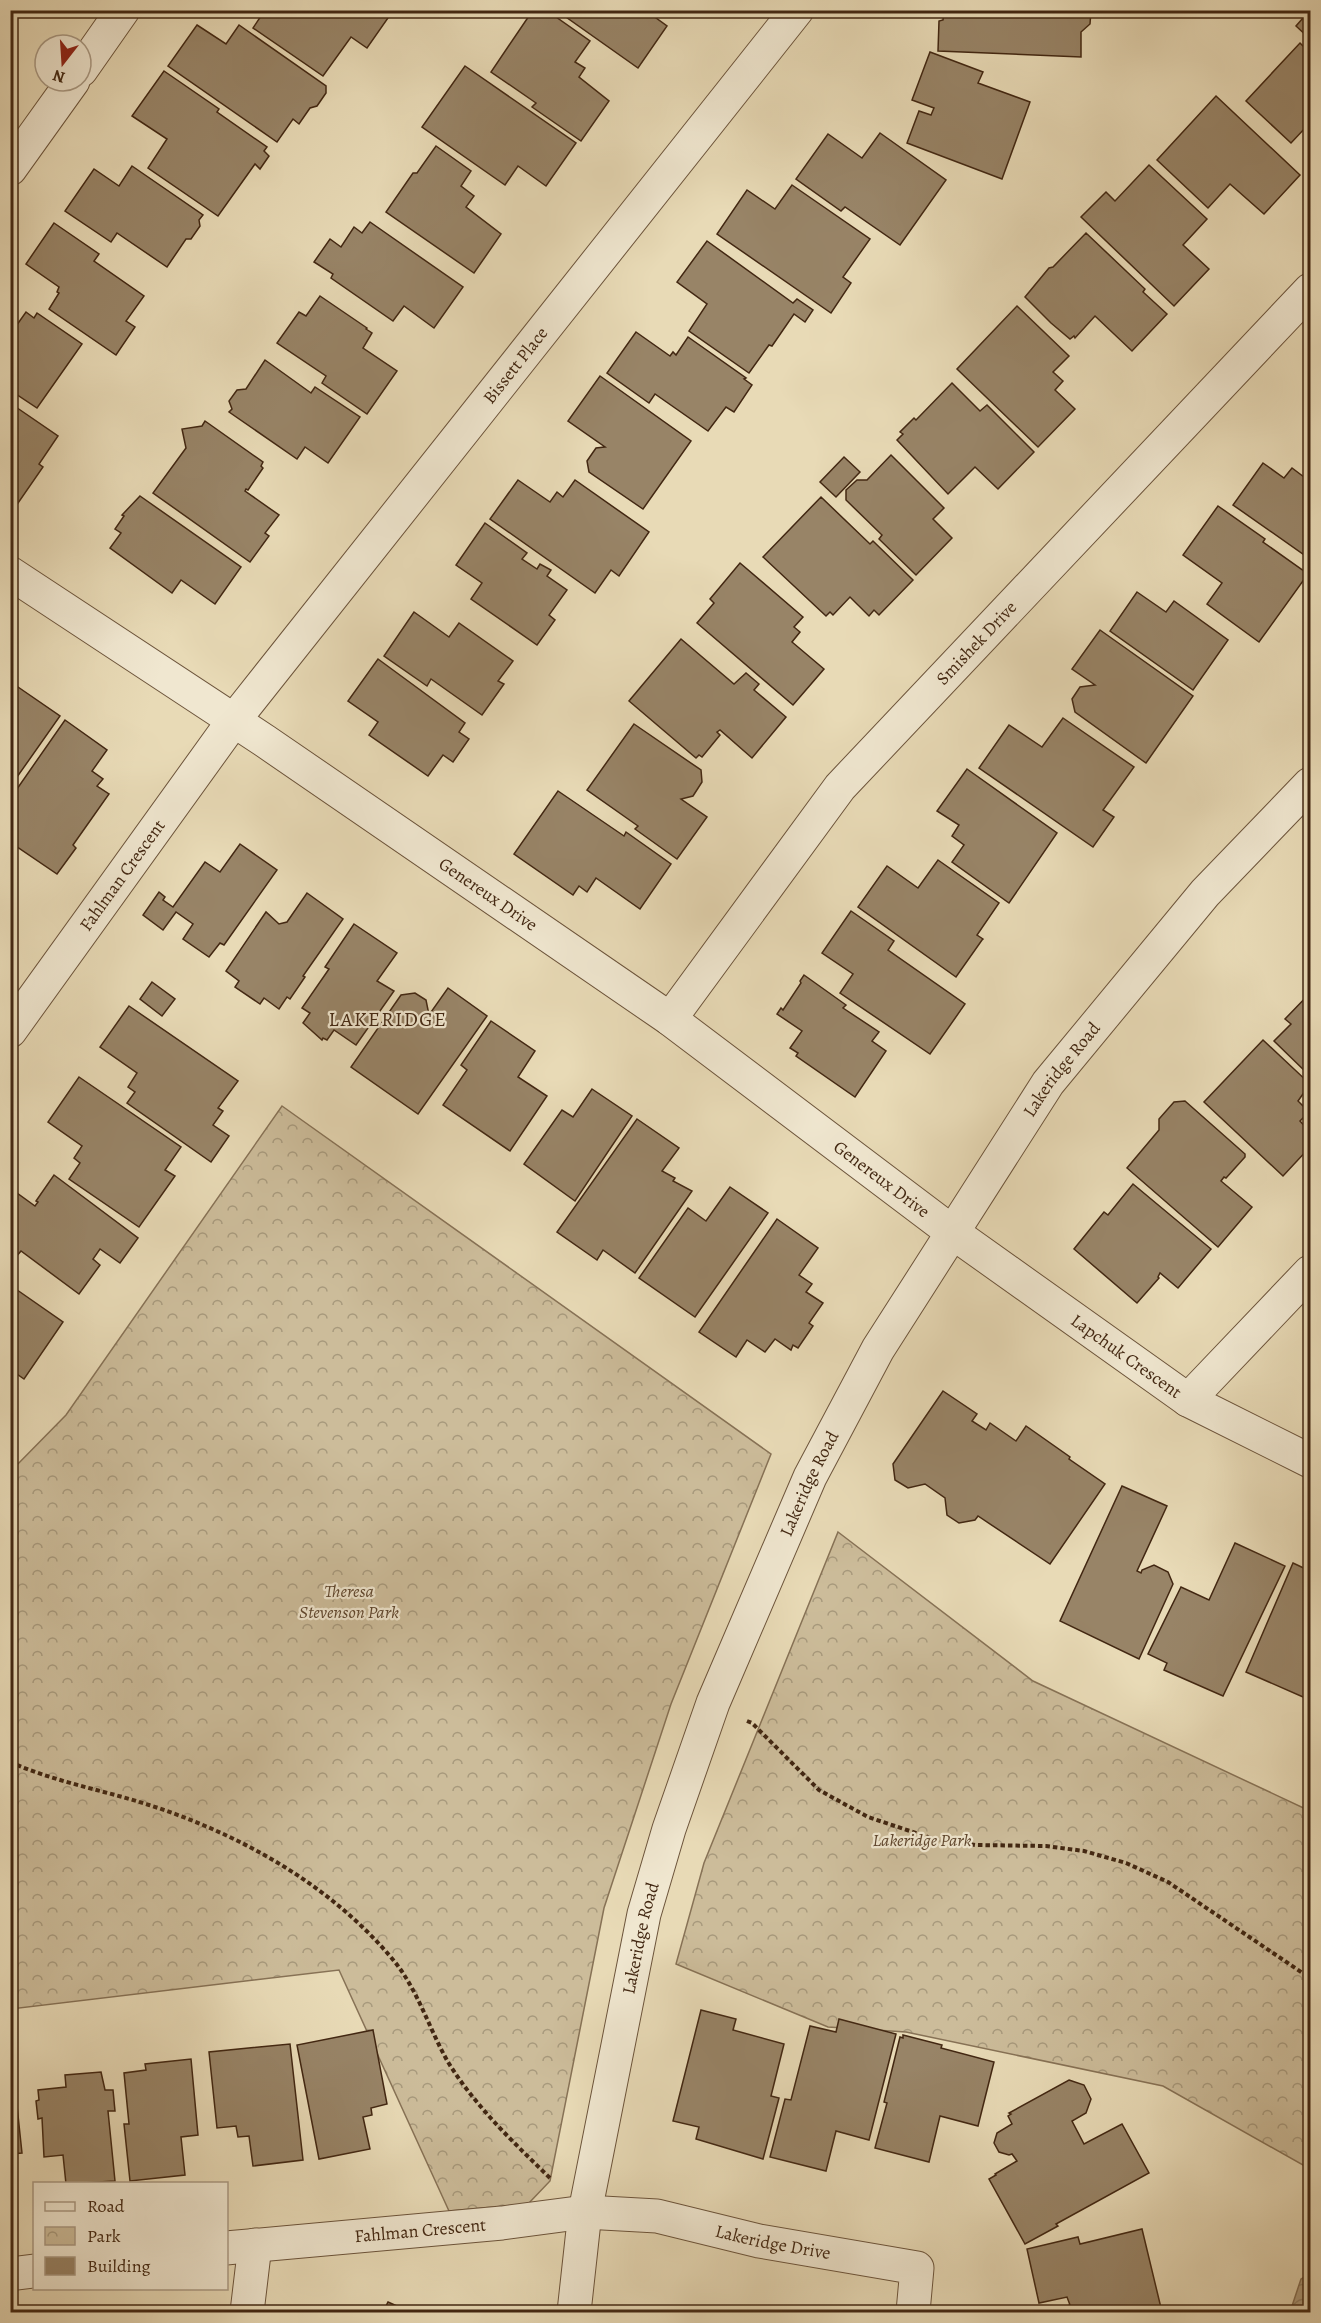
<svg xmlns="http://www.w3.org/2000/svg" width="1321" height="2323" viewBox="0 0 1321 2323" font-family="Alegreya,serif">
<style>
.park{fill:url(#park-crowns);stroke:#877256;stroke-width:1.5}
.water{fill:url(#water-waves);stroke:#846e53;stroke-width:1.5}
.building{fill:#988467;stroke:#422712;stroke-width:1.5}
.lines{fill:none;stroke-linecap:round;stroke-linejoin:round}
.minor-casing{stroke:#6c543b;stroke-width:35}
.path{stroke:#422712;stroke-width:4;stroke-dasharray:4.5 3;stroke-linecap:butt}
.minor{stroke:#f0e7d0;stroke-width:33}
.labels{text-anchor:middle;dominant-baseline:central;stroke-width:4.5;stroke-linejoin:round;paint-order:stroke}
.street-label{font-size:18px;fill:#422712;stroke:#f0e7d0}
.park-label{font-size:18px;font-style:italic;fill:#5e452d;stroke:#f0e7d0}
.neighbourhood-label{font-size:20px;letter-spacing:1.5px;fill:#422712;stroke:#f0e7d0}
</style>
<defs>
<pattern id="park-crowns" width="20" height="18" patternUnits="userSpaceOnUse" patternTransform="scale(1.5)"><rect width="20" height="18" fill="#ccbc9a"/><path d="M2 6a3 3 0 1 1 6 0M12 15a3 3 0 1 1 6 0" fill="none" stroke="#a7997c"/></pattern>
<pattern id="water-waves" width="16" height="10" patternUnits="userSpaceOnUse" patternTransform="scale(1.5)"><rect width="16" height="10" fill="#b09d7e"/><path d="M0 5q4-4 8 0t8 0" fill="none" stroke="#918066"/></pattern>
</defs>
<rect width="100%" height="100%" fill="#e8dab6"/>
<filter id="stains"><feTurbulence type="fractalNoise" baseFrequency=".00333" numOctaves="4"/><feColorMatrix values="0 0 0 0 .2 0 0 0 0 .09 0 0 0 0 .02 0 0 0 .5 -.17"/></filter>
<radialGradient id="worn" r=".72"><stop offset=".6" stop-color="#630" stop-opacity="0"/><stop offset="1" stop-color="#630" stop-opacity=".3"/></radialGradient>
<g class="park">
<polygon points="282,1106 771,1454 671,1704 604,1908 550,2181 528,2204 449,2211 339,1970 11,2009 11,1471 66,1415"/>
<polygon points="838,1532 1033,1681 1310,1811 1310,2169 1163,2086 906,2032 828,2027 676,1964 704,1863"/>
</g>
<polygon class="water" points="1310,2274 1310,2312 1290,2312 1301,2279"/>
<g class="building">
<polygon points="252,10 378,10 388,18 367,48 351,37 323,76 253,28 261,16"/>
<polygon points="533,10 546,10 590,41 575,62 585,68 579,77 609,101 581,141 532,107 536,103 491,72"/>
<polygon points="556,10 645,10 667,26 638,68"/>
<polygon points="944,10 1090,10 1091,11 1090,24 1081,32 1081,57 938,51 939,21 943,20"/>
<polygon points="1310,10 1310,39 1296,26"/>
<polygon points="197,25 226,44 239,25 326,86 326,93 317,106 310,108 299,124 293,119 277,142 168,66"/>
<polygon points="1300,43 1310,53 1310,131 1306,127 1291,143 1246,101"/>
<polygon points="930,52 983,72 978,83 1030,102 1002,179 907,143 919,111 931,115 934,108 912,100"/>
<polygon points="465,66 576,143 546,186 518,166 505,185 422,127"/>
<polygon points="164,71 219,109 217,112 267,147 264,151 269,156 260,169 255,164 218,216 148,168 167,139 132,116"/>
<polygon points="1216,96 1300,175 1264,214 1230,184 1208,208 1157,160"/>
<polygon points="880,133 946,180 900,245 845,207 841,211 796,179 828,134 862,158"/>
<polygon points="436,146 471,171 461,186 474,196 466,207 501,234 474,273 386,212 413,173 417,173"/>
<polygon points="1149,165 1207,219 1183,245 1209,269 1174,306 1081,217 1106,192 1115,201"/>
<polygon points="132,166 203,215 199,220 200,226 191,239 186,239 167,267 117,233 111,242 65,211 94,169 119,186"/>
<polygon points="792,185 870,239 843,277 851,283 831,313 717,234 747,190 775,209"/>
<polygon points="370,222 463,287 434,328 404,306 393,321 331,278 333,274 314,262 330,239 341,247 354,227 362,233"/>
<polygon points="54,223 99,254 94,261 144,296 126,321 135,327 116,355 49,309 59,293 57,292 59,287 26,264"/>
<polygon points="1086,233 1145,289 1143,292 1167,314 1132,351 1095,316 1075,338 1074,336 1070,339 1051,323 1025,297 1049,268 1053,267"/>
<polygon points="707,241 793,303 797,299 813,310 805,322 794,314 772,346 769,345 749,373 689,331 707,304 677,282"/>
<polygon points="320,296 367,328 366,329 372,333 363,348 397,371 367,414 322,383 326,376 277,343 299,312 306,316"/>
<polygon points="1017,306 1069,356 1053,372 1063,381 1055,390 1075,409 1038,447 957,369"/>
<polygon points="26,312 34,318 37,313 82,344 37,408 10,390 10,327 14,329"/>
<polygon points="636,332 670,356 673,352 676,355 688,337 746,378 744,379 752,385 734,412 726,407 708,431 655,394 649,403 607,373"/>
<polygon points="265,360 311,393 315,387 360,417 328,463 305,447 297,459 229,412 232,409 229,401 237,390 246,389"/>
<polygon points="600,376 691,441 643,509 589,472 587,461 596,448 605,447 568,421"/>
<polygon points="952,383 980,411 987,405 1034,452 998,489 975,467 948,494 897,440 903,434 900,432 914,418 916,420"/>
<polygon points="10,403 58,436 39,464 43,467 16,506 10,502"/>
<polygon points="205,421 263,462 261,466 263,468 248,490 246,489 245,491 279,515 265,533 269,536 250,562 153,493 186,448 182,429 202,426"/>
<polygon points="891,455 944,508 933,519 952,538 916,575 879,539 882,535 846,500 846,490 857,480 867,480"/>
<polygon points="844,457 860,472 836,497 820,482"/>
<polygon points="1263,463 1284,478 1292,468 1304,477 1310,468 1310,559 1233,505"/>
<polygon points="518,480 550,502 557,492 563,497 575,480 649,532 619,576 611,570 595,593 490,519"/>
<polygon points="140,496 241,567 215,604 181,580 172,593 110,548 121,533 115,529 124,516 122,515"/>
<polygon points="821,497 870,544 873,541 913,580 879,615 874,610 869,616 850,597 833,615 830,612 826,616 763,557"/>
<polygon points="1218,506 1265,539 1263,542 1308,574 1259,642 1207,604 1222,583 1183,555"/>
<polygon points="485,523 527,553 522,559 537,569 540,564 551,570 547,576 567,590 549,615 555,620 537,645 471,599 482,583 456,565"/>
<polygon points="740,563 803,617 794,627 800,632 792,642 824,669 793,705 697,623 714,603 710,599"/>
<polygon points="1137,592 1166,612 1174,601 1228,640 1193,690 1110,631"/>
<polygon points="414,612 449,637 459,623 513,661 498,681 504,684 482,715 431,679 427,686 384,656"/>
<polygon points="1100,630 1193,696 1146,763 1075,712 1072,699 1080,687 1095,685 1072,669"/>
<polygon points="681,639 734,684 746,673 759,684 754,690 786,717 752,758 720,730 717,732 720,735 702,757 699,755 696,758 629,701"/>
<polygon points="378,659 465,723 459,732 469,739 453,762 443,755 428,776 369,735 378,722 348,701"/>
<polygon points="18,687 60,716 10,787 10,699"/>
<polygon points="1063,718 1134,767 1103,810 1114,817 1093,847 979,768 1009,725 1042,747"/>
<polygon points="65,720 107,750 92,771 103,779 97,786 109,794 73,845 76,848 57,874 10,842 10,799"/>
<polygon points="634,724 701,770 702,782 693,796 681,799 707,817 677,859 635,829 638,826 587,790"/>
<polygon points="967,769 1057,833 1009,903 952,862 964,845 952,836 959,825 937,811"/>
<polygon points="558,791 624,836 626,832 671,864 640,909 596,878 587,892 579,886 573,895 514,854"/>
<polygon points="240,844 277,870 224,945 220,943 209,957 183,939 193,924 176,912 163,930 143,915 159,892 165,897 163,900 173,907 205,862 220,872"/>
<polygon points="938,860 999,903 977,935 983,939 982,940 956,977 858,907 887,866 918,888"/>
<polygon points="307,893 343,919 303,976 305,977 290,999 287,997 279,1009 264,998 260,1004 235,987 239,981 226,971 266,912 279,924 287,922"/>
<polygon points="851,911 894,941 888,950 965,1004 930,1054 840,993 853,974 822,953"/>
<polygon points="354,924 397,953 377,981 394,991 356,1045 334,1030 327,1040 323,1038 322,1040 303,1023 310,1013 302,1008 329,969 325,967"/>
<polygon points="804,975 846,1005 843,1008 879,1032 872,1041 886,1051 855,1097 796,1056 798,1053 790,1048 802,1031 777,1014 781,1008 783,1010 801,983 800,981"/>
<polygon points="152,982 175,999 162,1016 140,999"/>
<polygon points="448,988 487,1016 418,1114 351,1067 401,995 415,993 426,1000 429,1015"/>
<polygon points="1310,993 1310,1076 1274,1041 1291,1024 1285,1019"/>
<polygon points="129,1006 238,1081 218,1108 223,1111 213,1125 229,1136 211,1162 127,1103 135,1092 128,1087 137,1073 100,1047"/>
<polygon points="491,1021 535,1051 518,1077 547,1096 510,1151 443,1105 467,1070 461,1065"/>
<polygon points="1263,1040 1310,1084 1298,1101 1309,1112 1300,1121 1310,1132 1310,1147 1283,1176 1204,1102"/>
<polygon points="79,1077 181,1147 165,1170 175,1176 139,1227 69,1179 80,1163 74,1158 82,1146 48,1122"/>
<polygon points="592,1089 632,1116 575,1201 524,1164 562,1110 573,1117"/>
<polygon points="1185,1101 1245,1154 1245,1157 1226,1178 1224,1177 1221,1181 1252,1207 1218,1247 1127,1168 1159,1130 1159,1119 1174,1102"/>
<polygon points="637,1119 679,1148 662,1171 675,1178 673,1181 692,1191 635,1273 603,1250 597,1260 557,1232"/>
<polygon points="54,1175 138,1238 120,1263 100,1249 93,1259 100,1265 79,1294 21,1251 15,1258 10,1255 10,1188 35,1206 38,1202 36,1201"/>
<polygon points="1133,1184 1211,1249 1178,1288 1160,1273 1158,1277 1159,1278 1137,1303 1074,1249 1104,1212 1108,1215"/>
<polygon points="730,1187 768,1213 695,1317 639,1278 688,1208 706,1221"/>
<polygon points="777,1219 818,1248 799,1275 812,1284 806,1292 823,1303 809,1323 813,1326 798,1348 793,1345 791,1350 775,1339 765,1352 747,1340 736,1357 699,1332"/>
<polygon points="10,1285 63,1322 24,1379 10,1369"/>
<polygon points="943,1391 977,1414 972,1421 986,1430 990,1423 1016,1441 1026,1426 1070,1457 1069,1459 1105,1484 1050,1564 978,1516 975,1520 959,1523 947,1515 945,1498 925,1484 908,1488 895,1480 893,1464"/>
<polygon points="1122,1486 1167,1506 1137,1571 1141,1573 1142,1570 1154,1565 1168,1572 1173,1584 1139,1659 1060,1621"/>
<polygon points="1235,1543 1285,1566 1223,1696 1164,1670 1167,1663 1148,1654 1181,1587 1209,1600"/>
<polygon points="1293,1563 1310,1571 1310,1700 1246,1672"/>
<polygon points="701,2010 736,2019 733,2030 784,2044 771,2096 779,2098 763,2159 696,2139 699,2127 673,2121"/>
<polygon points="839,2019 896,2034 869,2140 836,2131 826,2171 770,2157 785,2099 791,2100 810,2026 836,2032"/>
<polygon points="373,2030 387,2104 371,2108 372,2115 363,2117 370,2149 319,2159 297,2045"/>
<polygon points="903,2035 942,2045 941,2048 994,2062 978,2126 940,2116 929,2162 875,2148 887,2103 884,2102 900,2037 903,2038"/>
<polygon points="290,2044 303,2160 253,2166 249,2136 238,2137 236,2126 217,2128 209,2052"/>
<polygon points="191,2059 198,2135 181,2137 185,2175 130,2181 124,2124 129,2124 124,2073 146,2070 145,2064"/>
<polygon points="101,2072 105,2090 113,2090 115,2111 108,2111 115,2181 66,2184 63,2155 44,2157 42,2118 38,2119 36,2101 39,2100 38,2090 66,2087 65,2075"/>
<polygon points="1069,2080 1084,2085 1091,2099 1086,2113 1072,2121 1084,2144 1122,2124 1149,2173 1056,2224 1058,2226 1025,2244 989,2179 996,2175 995,2174 1017,2161 1012,2154 1009,2155 999,2152 994,2143 997,2133 1012,2124 1008,2116 1011,2114 1009,2113"/>
<polygon points="10,2087 15,2087 22,2153 10,2154"/>
<polygon points="1142,2229 1162,2312 1059,2312 1060,2308 1070,2305 1067,2297 1039,2303 1027,2249 1078,2237 1080,2244"/>
<polygon points="388,2302 410,2312 383,2312"/>
<polygon points="695,2310 739,2312 695,2312"/>
</g>
<g class="lines">
<defs>
<g id="minor">
<polyline points="81,70 123,10"/>
<polyline points="10,169 73,81"/>
<path id="s1" d="M 10,573 L 265,741 L 670,1019 L 952,1232 L 1188,1400 L 1310,1461"/>
<path id="s2" d="M 670,1019 L 840,787 L 1310,290"/>
<path id="s3" d="M 10,1031 L 234,720 L 797,10"/>
<polyline points="1188,1400 1310,1272"/>
<path id="s4" d="M 226,2248 L 502,2223 L 585,2212 L 657,2216 L 759,2241 L 917,2268 L 913,2312"/>
<polyline points="10,2274 34,2271"/>
<polyline points="247,2312 255,2245"/>
<path id="s5" d="M 574,2312 L 585,2212 L 644,1914 L 669,1829 L 713,1703 L 810,1477 L 878,1349 L 1048,1083 L 1205,893 L 1310,784"/>
</g>
</defs>
<use href="#minor" class="minor-casing"/>
<g class="path">
<polyline points="747,1721 752,1723 819,1790 868,1817 931,1838 975,1845 1046,1846 1084,1851 1126,1863 1168,1882 1310,1978"/>
<path d="M 10,1762 C 55,1782 103,1790 149,1805 C 239,1834 327,1883 389,1955 C 417,1986 428,2027 448,2062 C 475,2106 513,2142 550,2178"/>
</g>
<use href="#minor" class="minor"/>
</g>
<g class="labels">
<g class="street-label">
<text stroke="none"><textPath href="#s3" startOffset="836">Bissett Place</textPath></text>
<text stroke="none"><textPath href="#s2" startOffset="486">Smishek Drive</textPath></text>
<text stroke="none"><textPath href="#s3" startOffset="192">Fahlman Crescent</textPath></text>
<text stroke="none"><textPath href="#s1" startOffset="576">Genereux Drive</textPath></text>
<text stroke="none"><textPath href="#s5" startOffset="1352">Lakeridge Road</textPath></text>
<text stroke="none"><textPath href="#s1" startOffset="1062">Genereux Drive</textPath></text>
<text stroke="none"><textPath href="#s1" startOffset="1364">Lapchuk Crescent</textPath></text>
<text stroke="none"><textPath href="#s5" startOffset="866">Lakeridge Road</textPath></text>
<text stroke="none"><textPath href="#s5" startOffset="380">Lakeridge Road</textPath></text>
<text stroke="none"><textPath href="#s4" startOffset="195">Fahlman Crescent</textPath></text>
<text stroke="none"><textPath href="#s4" startOffset="552">Lakeridge Drive</textPath></text>
</g>
<g class="park-label">
<text x="349" y="1591">Theresa<tspan x="349" dy="21">Stevenson Park</tspan></text>
<text x="922" y="1840">Lakeridge Park</text>
</g>
<g class="neighbourhood-label">
<text x="388" y="1019">LAKERIDGE</text>
</g>
</g>
<rect width="1321" height="2323" fill="none" stroke="#e8dab6" stroke-width="36"/>
<rect x="12" y="12" width="1297" height="2299" fill="none" stroke="#422712" stroke-width="3"/>
<rect x="18" y="18" width="1285" height="2287" fill="none" stroke="#422712" stroke-width="1.5"/>
<rect x="33" y="2182" width="195" height="108" fill="#f0e7d0" stroke="#aa9a84" stroke-width="1.5"/>
<rect x="45" y="2202" width="30" height="9" fill="#f0e7d0" stroke="#aa9a84" stroke-width="1.5"/>
<text x="87" y="2212" font-size="18" fill="#422712">Road</text>
<rect x="45" y="2227" width="30" height="18" fill="url(#park-crowns)" stroke="#aa9a84" stroke-width="1.5"/>
<text x="87" y="2242" font-size="18" fill="#422712">Park</text>
<rect x="45" y="2257" width="30" height="18" fill="#988467" stroke="#aa9a84" stroke-width="1.5"/>
<text x="87" y="2272" font-size="18" fill="#422712">Building</text>
<g transform="translate(63 63) rotate(197)"><circle r="28" fill="#f0e7d0" stroke="#aa9a84" stroke-width="1.5"/>
<path d="M0-4.5L10 22L0 15L-10 22Z" fill="#8f2418"/>
<text y="-9" font-size="16" font-weight="bold" text-anchor="middle" fill="#422712">N</text>
</g>
<rect width="100%" height="100%" filter="url(#stains)"/>
<rect width="100%" height="100%" fill="url(#worn)"/>
</svg>
